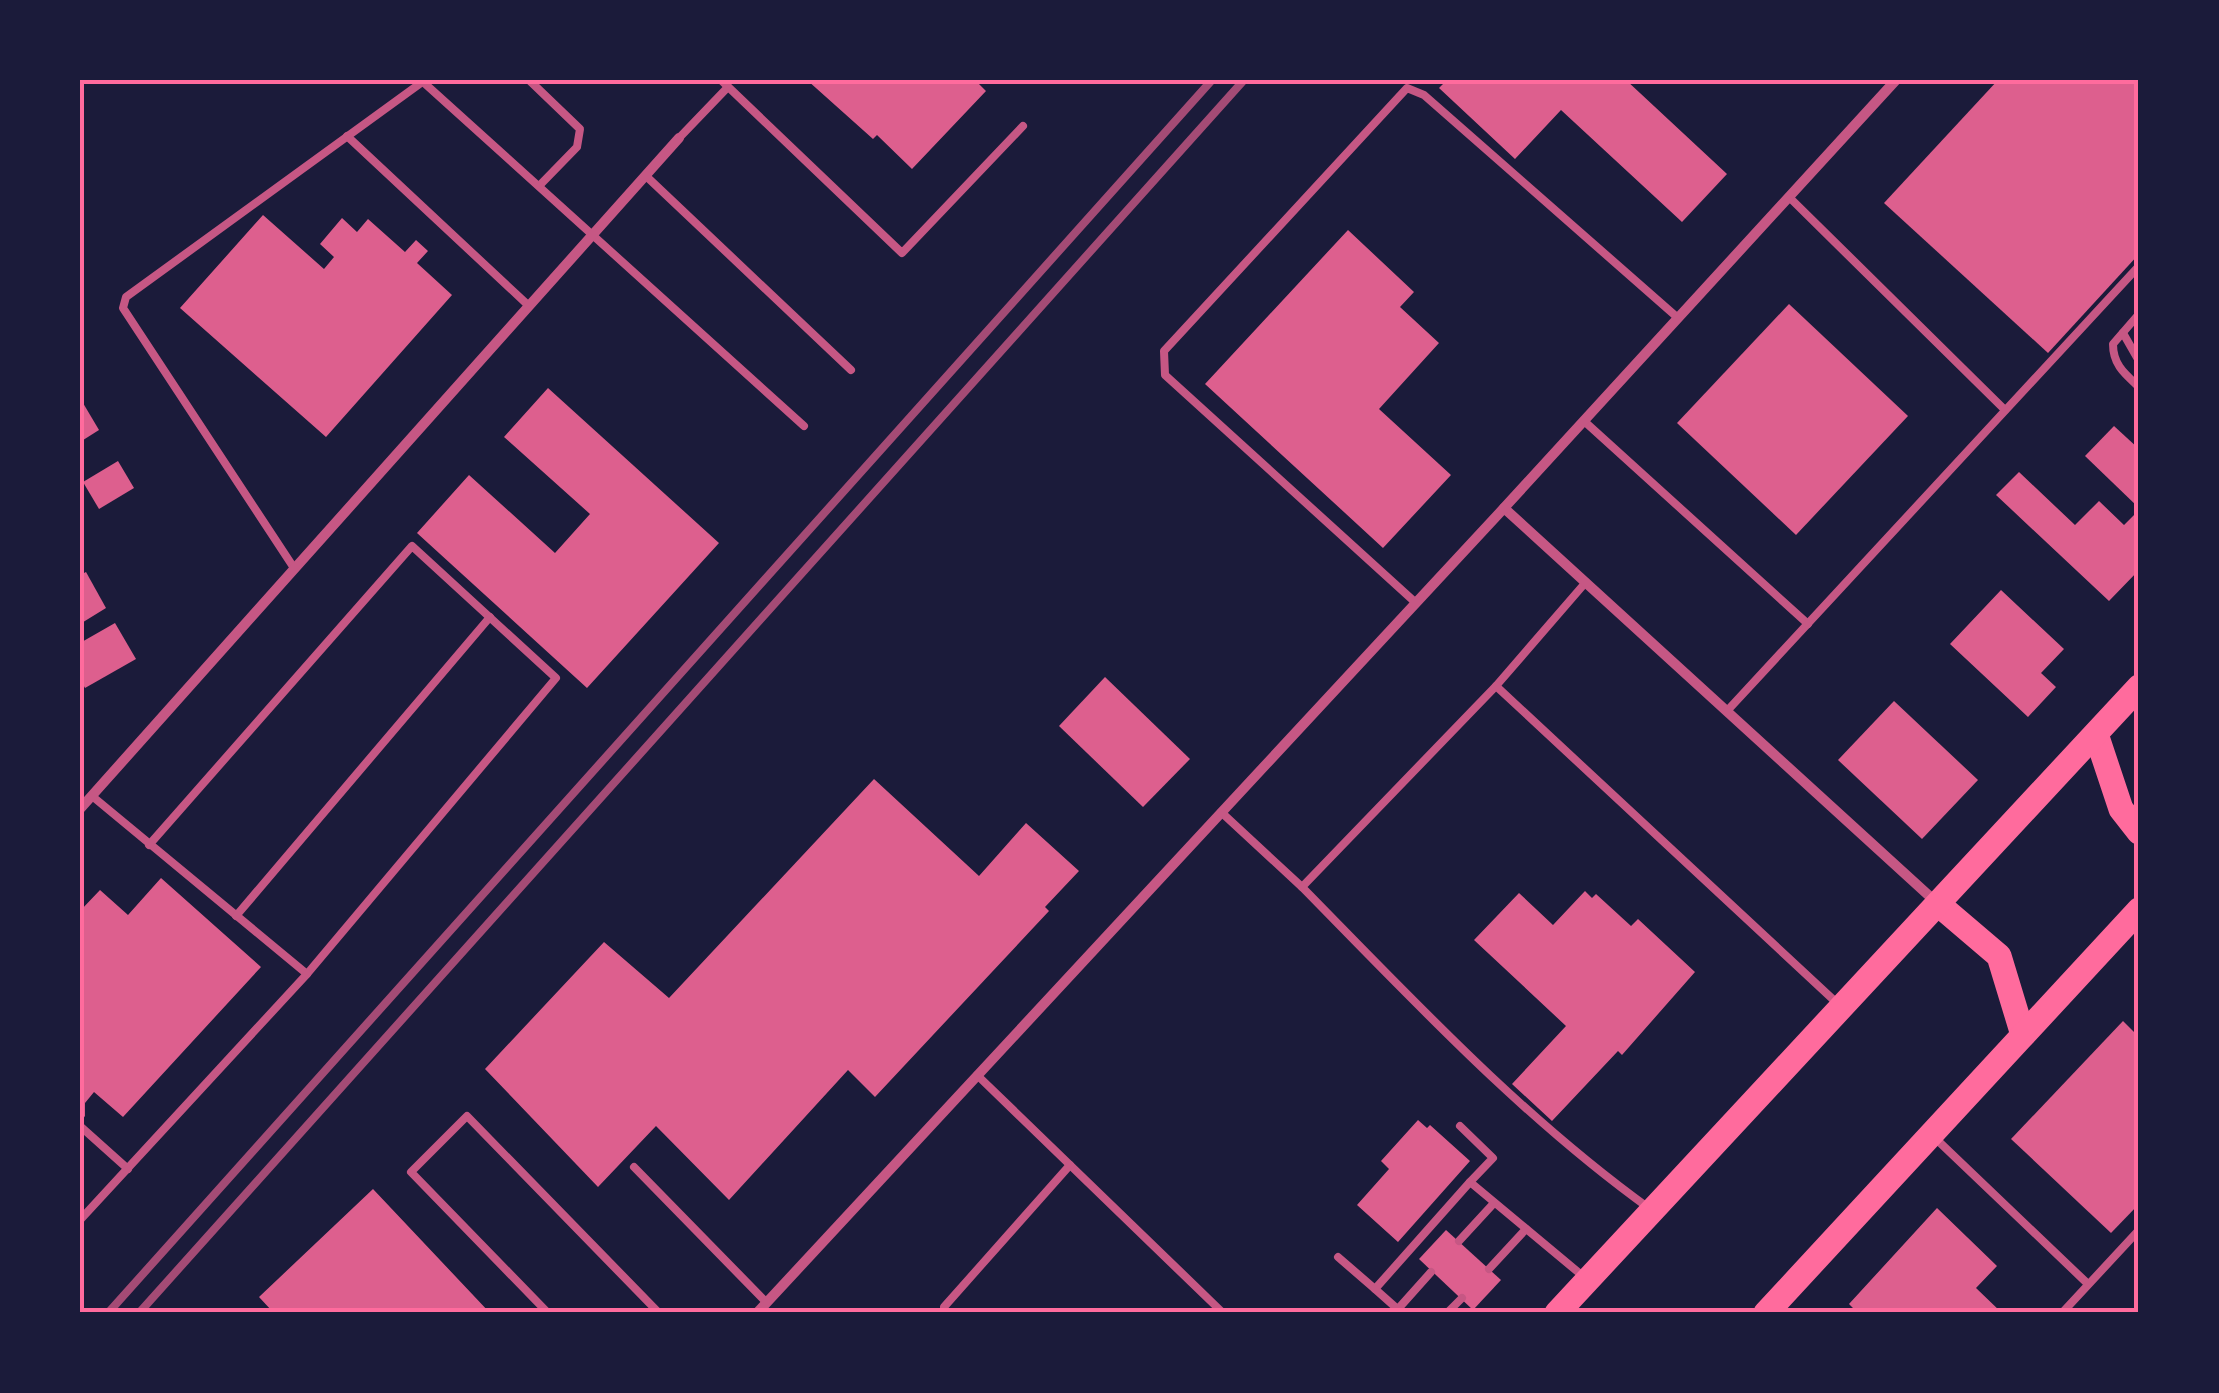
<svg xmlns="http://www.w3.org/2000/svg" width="2219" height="1393" viewBox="0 0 2219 1393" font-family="'Asap Condensed',sans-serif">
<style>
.building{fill:#dd5f8e}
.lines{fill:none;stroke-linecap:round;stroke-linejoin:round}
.service{stroke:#c65784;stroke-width:8}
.minor{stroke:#c65784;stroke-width:10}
.primary{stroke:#ff6b9d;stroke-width:25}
.rail{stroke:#a44b75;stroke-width:8}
.neatline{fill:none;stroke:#ff6b9d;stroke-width:4}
</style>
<rect width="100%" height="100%" fill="#1b1b3a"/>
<g class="building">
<polygon points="807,80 975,80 986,91 912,169 877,135 873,139"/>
<polygon points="1447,80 1626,80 1727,174 1682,222 1561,110 1515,159 1439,88"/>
<polygon points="1998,80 2139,80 2139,254 2048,353 1884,203"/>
<polygon points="263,215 324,269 334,257 320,244 342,218 357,232 368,219 405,252 416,240 428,251 417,263 452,295 326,437 180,308"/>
<polygon points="1348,230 1414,292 1400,307 1439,343 1379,409 1451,475 1383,548 1205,384"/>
<polygon points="1789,304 1908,416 1796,535 1677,423"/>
<polygon points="548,388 719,543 587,688 417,533 469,475 555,553 590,514 504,437"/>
<polygon points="83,403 99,430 80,442 80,405"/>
<polygon points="2114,426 2139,449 2139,508 2085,456"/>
<polygon points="118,461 134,488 99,509 83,482"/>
<polygon points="2019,472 2075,525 2099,501 2124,525 2139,510 2139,570 2109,601 1996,495"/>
<polygon points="86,572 106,608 80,624 80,575"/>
<polygon points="2001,590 2064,649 2041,673 2056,687 2028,717 1950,644"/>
<polygon points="115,623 136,659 85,688 80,679 80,643"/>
<polygon points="1105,677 1190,759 1143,807 1059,726"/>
<polygon points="1894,701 1978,780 1922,839 1838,760"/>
<polygon points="874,779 979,876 1026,823 1079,871 1045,907 1049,911 875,1097 848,1070 729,1200 656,1126 598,1187 485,1069 604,942 669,998"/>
<polygon points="161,878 261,967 123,1117 94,1092 85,1103 85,1116 80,1123 80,911 100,890 128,915"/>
<polygon points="1585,891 1592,898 1596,894 1631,926 1638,919 1695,972 1622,1055 1618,1051 1552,1121 1512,1084 1566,1026 1474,940 1519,893 1553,925"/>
<polygon points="2123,1021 2139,1037 2139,1204 2111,1233 2011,1139"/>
<polygon points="1418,1120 1427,1128 1430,1125 1470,1161 1398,1242 1357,1205 1389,1169 1381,1161"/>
<polygon points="373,1189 490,1313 269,1313 272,1311 259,1297"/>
<polygon points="1937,1208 1997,1266 1976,1288 2002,1313 1858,1313 1849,1304"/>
<polygon points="1446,1230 1501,1280 1473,1310 1419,1259"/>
</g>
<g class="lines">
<g class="service">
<polyline points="529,80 580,129 577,147 539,186"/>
<polyline points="721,80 902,253 1023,126"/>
<polyline points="422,81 804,426"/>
<polyline points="347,136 529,306"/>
<polyline points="679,138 728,87"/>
<polyline points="646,176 851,370"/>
<polyline points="1789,197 2005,410"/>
<path d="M 2139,314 L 2113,344 C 2113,365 2125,374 2139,387"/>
<polyline points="2123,333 2139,361"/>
<polyline points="1584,421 1808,624"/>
<polyline points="294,568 123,308 126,297 425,80"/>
<polyline points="1416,603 1165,375 1164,351 1407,88 1424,95 1678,318"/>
<polyline points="1496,686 1586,582"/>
<polyline points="1727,711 2139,266"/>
<polyline points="92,796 307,974 556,678 412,546 149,845"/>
<polyline points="1221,812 1302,887"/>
<polyline points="236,916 490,617"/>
<polyline points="977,1075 1223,1313"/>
<polyline points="80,1126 128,1169"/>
<polyline points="1460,1126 1493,1158 1470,1182"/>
<polyline points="1934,1137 2088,1284"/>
<polyline points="634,1167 766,1302"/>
<path d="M 1650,1209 C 1521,1116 1413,1000 1302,887 L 1496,686 L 1838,1004"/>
<polyline points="80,1220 307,974"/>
<polyline points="1459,1241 1494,1203"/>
<polyline points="1338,1257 1375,1289"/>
<polyline points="1489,1269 1526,1229"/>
<polyline points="1398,1309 1431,1272"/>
<polyline points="548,1313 411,1172 467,1116 659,1313"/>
<polyline points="946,1313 944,1307 1070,1165"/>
<polyline points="1402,1313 1375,1289 1470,1182 1584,1277"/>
<polyline points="1447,1313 1462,1298"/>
<polyline points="2062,1313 2139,1230"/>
</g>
<g class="minor">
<polyline points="1504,508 1937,903"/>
<polyline points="80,809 679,138"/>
<polyline points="757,1313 1504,508 1896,80"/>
</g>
<g class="primary">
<polyline points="2096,734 2121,809 2139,832"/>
<polyline points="1938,904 1999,956 2023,1035"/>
<polyline points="1557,1313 2139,687"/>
<polyline points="1766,1313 2139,910"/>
</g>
<g class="rail">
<polyline points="108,1313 1212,80"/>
<polyline points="139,1313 1244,80"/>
</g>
</g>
<rect width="2219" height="1393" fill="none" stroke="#1b1b3a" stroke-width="165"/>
<rect x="82" y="82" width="2054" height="1228" class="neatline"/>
</svg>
